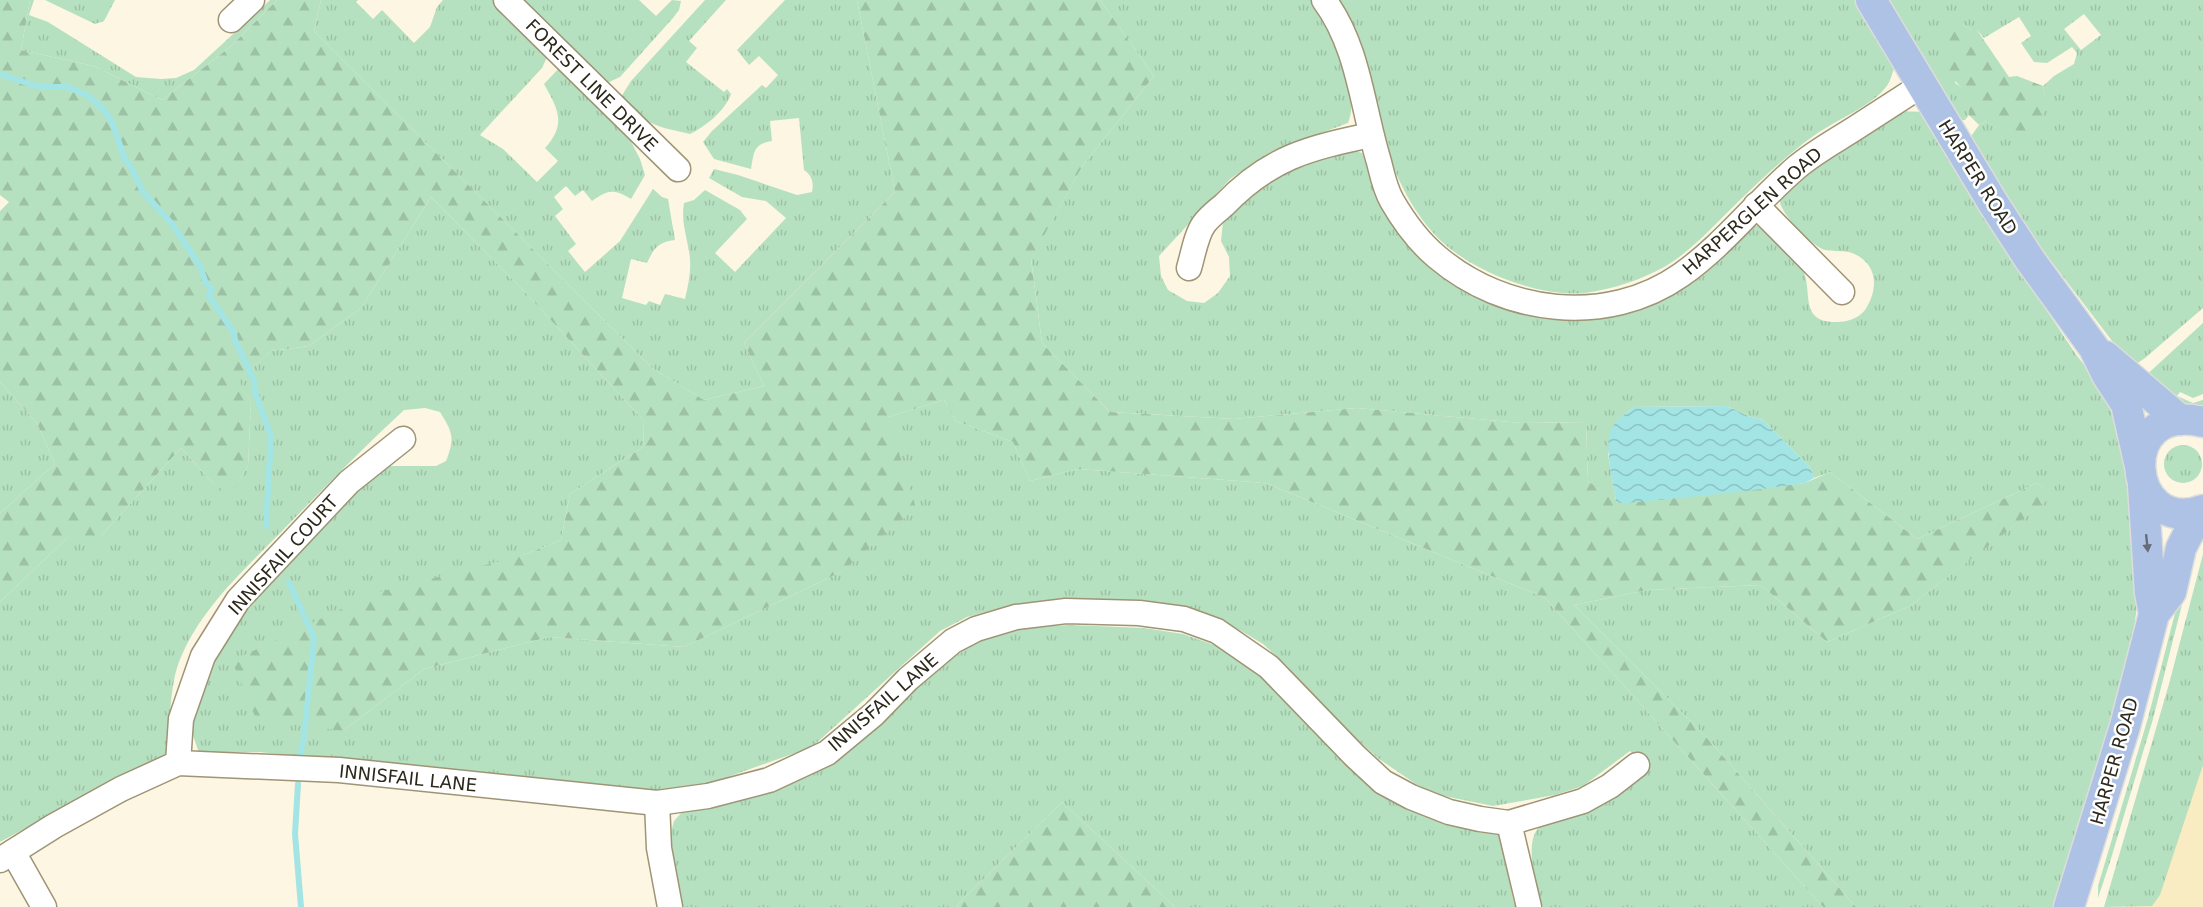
<svg xmlns="http://www.w3.org/2000/svg" width="2203" height="907" viewBox="0 0 2203 907" font-family="'DejaVu Sans',sans-serif">
<style>
.built{fill:#f9ebc2}
.grass{fill:url(#grass-tufts);fill-rule:evenodd}
.forest{fill:url(#forest-firs)}
.water{fill:url(#water-waves)}
.lines{fill:none;stroke-linecap:round;stroke-linejoin:round}
.stream{stroke:#a3e4e4;stroke-width:6}
.minor-casing{stroke:#9f9475;stroke-width:27}
.major-casing{stroke:#dddddb;stroke-width:33}
.minor{stroke:#fff;stroke-width:24}
.major{stroke:#aec2e5;stroke-width:30}
.oneway{fill:#666d76}
.labels{text-anchor:middle;dominant-baseline:central;stroke-width:5;stroke-linejoin:round;paint-order:stroke}
.street-label{font-size:18px;fill:#2c281b;stroke:#fff}
</style>
<defs>
<pattern id="grass-tufts" width="24" height="20" patternUnits="userSpaceOnUse" patternTransform="scale(1.5)"><rect width="24" height="20" fill="#b6e1c0"/><path d="M3 7l-1-3M5 7V3M7 7l1-3M15 17l-1-3M17 17v-4M19 17l1-3" fill="none" stroke="#9dc1a4"/></pattern>
<pattern id="forest-firs" width="22" height="20" patternUnits="userSpaceOnUse" patternTransform="scale(1.5)"><rect width="22" height="20" fill="#b6e1c0"/><path d="M5 1l3.5 6h-7zM16 11l3.5 6h-7z" fill="#9dc1a4"/></pattern>
<pattern id="water-waves" width="16" height="10" patternUnits="userSpaceOnUse" patternTransform="scale(1.5)"><rect width="16" height="10" fill="#a3e4e4"/><path d="M0 5q4-4 8 0t8 0" fill="none" stroke="#8cc4c3"/></pattern>
</defs>
<rect width="100%" height="100%" fill="#fdf6e3"/>
<polygon class="built" points="2203,655 2203,907 2128,907"/>
<g class="grass">
<polygon points="30,0 34,0 29,15 48,22 136,77 161,79 176,78 194,70 270,0 277,0 230,47 162,100 94,66 21,50"/>
<polygon points="45,0 115,0 104,21 95,24"/>
<path d="M 321,0 L 358,0 L 356,2 L 373,19 L 382,10 L 414,43 L 430,27 L 437,7 L 443,0 L 494,0 L 549,53 L 542,68 L 480,135 L 503,149 L 537,182 L 558,161 L 545,148 C 567,124 558,109 544,84 L 562,65 L 625,130 L 640,159 L 645,175 L 631,199 C 614,189 609,189 592,201 L 583,190 L 575,196 L 566,186 L 554,197 L 563,209 L 555,216 L 576,244 L 568,251 L 585,272 L 620,241 L 653,189 L 662,197 L 668,199 L 675,240 C 658,242 654,248 647,263 L 631,259 L 622,298 L 646,305 L 649,301 L 660,305 L 665,294 L 685,299 C 689,282 692,268 689,251 C 686,234 681,220 684,203 L 694,200 L 705,190 L 740,210 L 747,219 L 715,253 L 735,272 L 786,218 L 766,201 L 742,197 L 709,178 L 714,169 L 738,175 L 797,195 L 812,192 C 814,183 812,175 804,170 L 799,118 L 770,121 L 772,141 C 753,144 754,153 751,169 L 714,159 L 703,142 L 712,131 L 762,85 L 766,88 L 778,75 L 759,56 L 749,65 L 737,50 L 785,0 L 857,0 L 895,192 L 744,343 L 764,386 L 704,400 L 652,368 L 314,31 Z"/>
<polygon points="520,0 639,0 656,16 672,0 681,1 679,10 673,18 620,77 607,83"/>
<path d="M 705,0 L 726,0 L 689,41 L 697,48 L 686,62 L 724,92 L 727,89 L 731,94 C 725,111 706,126 690,134 L 664,128 L 641,119 L 621,97 L 631,81 Z"/>
<path d="M 1100,0 L 1313,0 C 1329,29 1362,91 1348,123 L 1272,151 L 1230,179 L 1159,256 L 1161,276 L 1168,290 L 1187,301 L 1204,303 L 1218,293 L 1230,276 L 1229,257 L 1221,241 L 1223,222 L 1260,187 L 1290,168 L 1353,150 L 1362,153 L 1376,192 L 1423,257 L 1579,316 L 1750,226 L 1762,226 C 1774,239 1790,251 1800,265 C 1816,286 1795,323 1837,322 C 1848,322 1859,318 1865,310 C 1879,289 1878,263 1852,253 C 1843,250 1834,252 1825,250 C 1814,248 1779,212 1780,201 C 1781,197 1785,191 1786,188 L 1897,111 L 1926,112 L 2041,302 L 2075,353 L 2122,415 L 2128,483 L 2136,513 L 2141,578 L 2130,657 L 2088,806 L 2053,907 L 1856,907 L 1707,738 L 1574,605 L 1647,590 L 1761,585 L 1827,642 L 1910,606 L 2053,495 L 2037,483 L 1917,539 L 1830,472 L 1814,478 L 1810,467 L 1763,420 L 1748,416 L 1727,406 L 1634,407 L 1623,415 L 1608,454 L 1616,501 L 1588,481 L 1586,422 L 1521,423 L 1357,408 L 1234,419 L 1110,412 L 1042,343 L 1031,258 L 1083,165 L 1154,76 Z"/>
<path d="M 1340,0 L 1863,0 L 1895,66 C 1892,73 1891,81 1886,87 C 1872,106 1832,122 1812,137 C 1786,156 1763,178 1740,200 C 1717,222 1694,249 1666,266 C 1641,280 1613,289 1585,293 C 1539,298 1468,270 1436,236 C 1423,222 1412,206 1403,188 C 1372,129 1375,57 1340,0 Z"/>
<path d="M 1884,0 L 2203,0 L 2203,308 L 2145,358 L 2132,367 L 2025,227 L 1969,139 L 1979,125 L 1986,121 L 1998,129 L 2045,97 L 2043,86 L 2054,76 L 2074,64 L 2077,53 L 2072,47 L 2047,63 L 2034,62 L 2021,43 L 2031,36 L 2019,17 L 1984,38 L 1977,30 L 1972,30 L 1963,25 L 1955,83 C 1970,92 1968,99 1969,115 L 1965,120 L 1956,121 ZM 2084,14 L 2101,35 L 2081,50 L 2064,29 Z"/>
<path d="M 431,197 L 523,290 L 644,421 L 643,447 L 570,494 L 561,540 L 521,556 L 343,731 L 424,669 L 549,637 L 684,647 L 841,572 L 888,417 L 944,400 L 956,421 L 1013,442 L 1030,481 L 1078,469 L 1266,483 L 1545,598 L 1823,907 L 1543,907 C 1536,890 1523,839 1540,827 C 1548,821 1573,818 1584,813 C 1601,806 1629,781 1645,769 L 1630,751 L 1583,786 L 1555,795 L 1493,806 L 1429,793 L 1379,759 L 1339,723 L 1286,665 L 1263,644 L 1243,632 L 1207,614 L 1072,601 L 1016,604 L 967,617 L 940,631 L 812,747 L 711,783 L 675,790 L 582,789 L 363,763 L 259,752 L 199,753 L 190,727 L 195,692 L 230,620 L 363,480 L 387,466 L 436,466 L 446,461 C 455,438 453,433 440,412 L 425,408 L 404,410 C 363,448 323,489 284,529 C 246,568 202,607 181,657 C 168,686 171,729 166,761 L 74,802 L 0,842 L 0,602 L 68,537 L 100,537 L 181,448 L 212,482 L 230,495 L 248,466 L 251,402 L 238,381 L 271,351 L 309,346 L 361,308 Z"/>
<polygon points="2203,323 2203,394 2193,398 2180,392 2177,396 2193,403 2203,400 2203,408 2182,406 2142,379"/>
<polygon points="0,382 37,423 55,464 0,513"/>
<circle cx="2183" cy="464" r="19"/>
<polygon points="2203,554 2203,765 2160,895 2152,906 2104,907 2169,684"/>
<polygon points="2182,586 2186,589 2153,719 2110,862 2098,898 2098,886 2148,718"/>
<path d="M 1070,625 L 1144,628 L 1183,634 L 1220,647 L 1266,679 L 1341,757 L 1500,835 C 1514,854 1506,884 1516,907 L 1175,907 L 1062,802 L 957,905 L 959,907 L 679,907 L 676,894 L 671,832 L 674,821 L 683,811 L 741,800 L 975,643 L 1020,628 Z"/>
</g>
<g class="forest">
<polygon points="0,0 30,0 21,50 94,66 162,100 230,47 277,0 321,0 314,31 652,368 704,400 764,386 744,343 895,192 857,0 1100,0 1154,76 1083,165 1031,259 1042,343 1110,412 1234,419 1357,408 1521,423 1586,422 1588,481 1620,503 1805,483 1830,472 1917,539 2037,483 2054,495 1910,606 1827,642 1761,585 1647,590 1574,605 1707,738 1856,907 1823,907 1545,598 1266,483 1078,469 1030,481 1013,442 956,421 944,400 888,417 916,508 841,572 684,647 549,637 424,669 343,731 256,719 232,661 375,593 521,556 561,540 570,494 643,447 644,421 523,290 431,197 361,308 309,346 271,351 239,381 251,402 248,466 230,496 212,482 181,448 100,537 68,537 0,602 0,513 55,464 37,423 0,382 0,211 9,202 0,195"/>
<path d="M 1963,25 L 1972,30 L 1977,30 L 2009,77 L 2017,76 L 2043,86 C 2050,113 2040,123 2018,138 L 2006,135 L 1986,121 L 1979,125 L 1969,115 C 1967,85 1961,90 1943,68 L 1943,35 L 1954,26 Z"/>
<polygon points="1062,802 1175,907 959,907 957,905"/>
</g>
<path class="water" d="M 1727,406 L 1748,416 L 1763,420 L 1810,467 L 1814,478 L 1805,483 L 1739,492 L 1628,503 L 1620,503 L 1616,501 C 1613,481 1604,449 1611,430 C 1615,420 1626,413 1634,407 Z"/>
<g class="lines">
<g class="stream">
<polyline points="0,74 39,87 68,87 89,96 104,110 112,122 125,160 130,165 143,192 172,224 200,266 205,281 212,290 208,294 234,333 235,340 255,383 254,389 271,437 266,526"/>
<polyline points="289,582 314,638 304,737 300,755"/>
<polyline points="298,784 295,834 301,907"/>
</g>
<defs>
<g id="minor">
<polyline points="506,0 678,169"/>
<path d="M 1324,0 C 1359,47 1362,107 1379,162 C 1382,174 1385,189 1392,201 C 1403,220 1419,242 1437,257 C 1504,314 1607,327 1681,275 C 1724,245 1757,201 1797,167 C 1816,151 1837,140 1857,127 C 1879,113 1900,99 1922,85"/>
<polyline points="231,20 252,0"/>
<polyline points="1756,205 1842,292"/>
<path d="M 1189,268 C 1193,255 1196,235 1204,224 C 1209,217 1217,211 1224,205 C 1269,158 1308,148 1371,135"/>
<polyline points="178,763 181,719 203,656 238,600 349,482 403,439"/>
<polyline points="657,803 659,848 670,907"/>
<polyline points="1509,823 1529,907"/>
<polyline points="13,852 44,907"/>
<polyline points="0,860 54,826 121,789 178,763 339,770 657,803 708,796 769,780 827,753 874,714 908,679 953,641 976,629 1016,617 1066,611 1139,613 1184,619 1217,631 1269,667 1355,756 1383,782 1411,797 1449,812 1480,819 1509,823 1583,801 1610,786 1637,765"/>
</g>
<g id="major">
<polyline points="1871,0 1993,203 2030,260 2094,348 2107,375 2126,404 2139,462"/>
<polyline points="2105,356 2180,420"/>
<path d="M 2203,422 C 2113,400 2126,538 2203,510"/>
<polyline points="2143,485 2150,593 2154,614"/>
<polyline points="2069,907 2125,726 2154,614 2171,592 2181,548 2200,511"/>
</g>
</defs>
<use href="#minor" class="minor-casing"/>
<use href="#major" class="major-casing"/>
<use href="#minor" class="minor"/>
<use href="#major" class="major"/>
</g>
<defs><path id="oneway-solid" d="M-6-.8H1V-3.2L6.5 0L1 3.2V.8H-6Z" transform="scale(1.5)"/></defs>
<use class="oneway" href="#oneway-solid" transform="translate(2147 543) rotate(84)"/>
<g class="labels">
<g class="street-label">
<text transform="translate(592 85) rotate(45)">FOREST LINE DRIVE</text>
<text transform="translate(1978 177) rotate(58)">HARPER ROAD</text>
<text transform="translate(1752 211) rotate(-42)">HARPERGLEN ROAD</text>
<text transform="translate(283 555) rotate(-48)">INNISFAIL COURT</text>
<text transform="translate(883 702) rotate(-41)">INNISFAIL LANE</text>
<text transform="translate(2114 761) rotate(-74)">HARPER ROAD</text>
<text transform="translate(408 778) rotate(6)">INNISFAIL LANE</text>
</g>
</g>
</svg>
